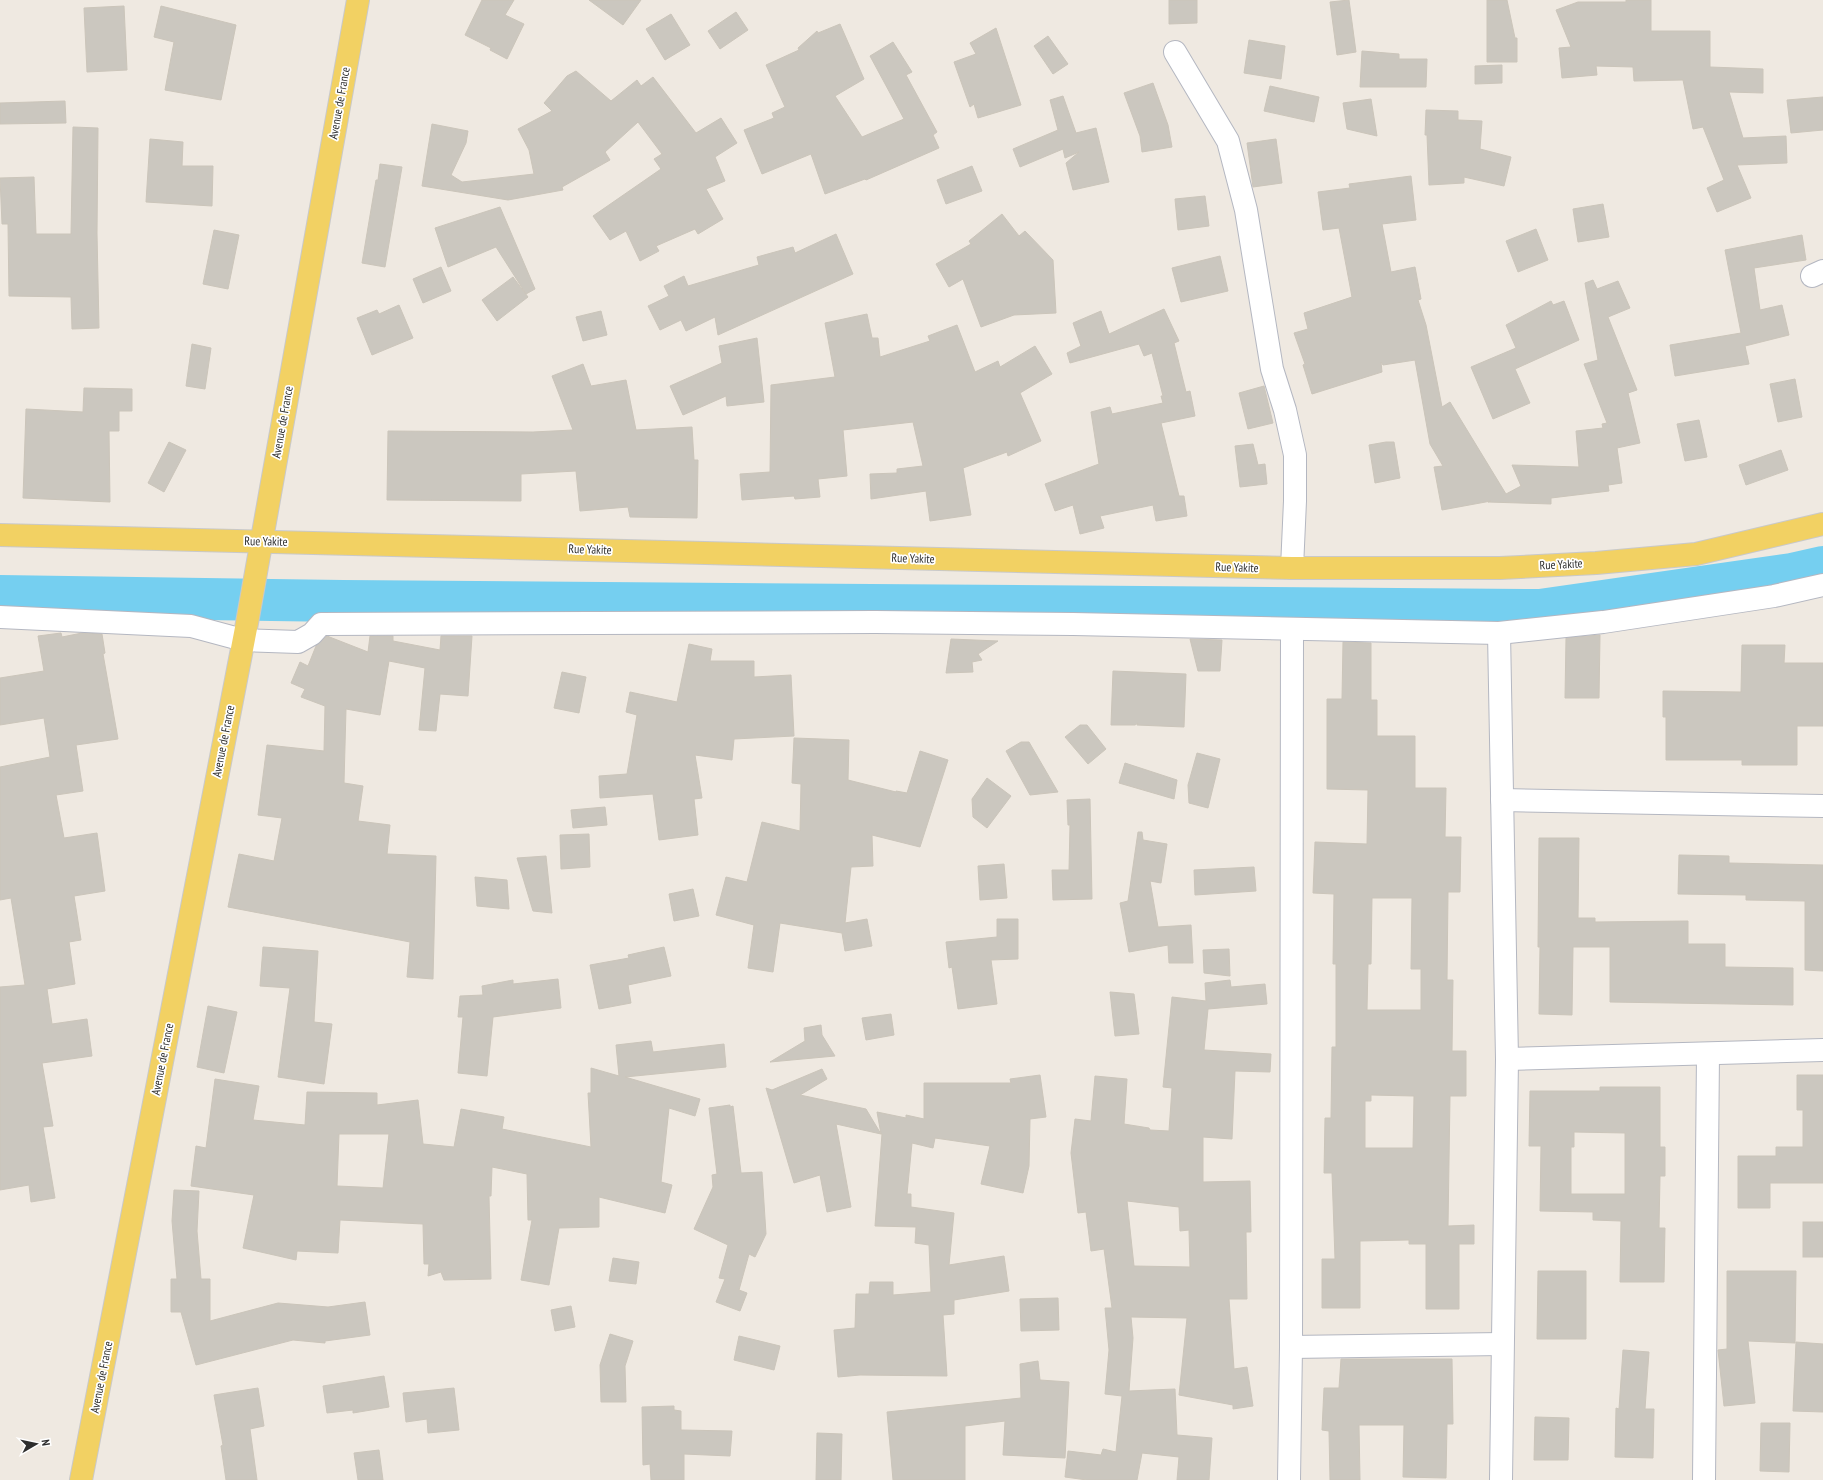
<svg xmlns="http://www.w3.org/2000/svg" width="1823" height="1480" viewBox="0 0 1823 1480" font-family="'PT Sans Narrow',sans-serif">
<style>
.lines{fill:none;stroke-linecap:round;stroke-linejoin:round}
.river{stroke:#75cff0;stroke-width:42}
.building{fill:#cbc7bf;stroke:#cbc5ba;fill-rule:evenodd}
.minor-casing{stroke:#b4b7c1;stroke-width:24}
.major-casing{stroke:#c9c9c9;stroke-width:24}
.minor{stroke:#fff;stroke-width:22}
.major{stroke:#f2d163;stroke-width:22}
.labels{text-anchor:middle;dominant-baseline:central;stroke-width:3.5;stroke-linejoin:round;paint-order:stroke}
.street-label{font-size:12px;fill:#2e2e2e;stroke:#fff}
</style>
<rect width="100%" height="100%" fill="#efe9e1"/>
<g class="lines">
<polyline class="river" points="0,596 343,601 1540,610 1792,574 1823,567"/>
</g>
<g class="building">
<polygon points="482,0 514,0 505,15 524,24 507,59 490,50 491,48 465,35"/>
<polygon points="589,0 641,0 623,25"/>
<polygon points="1169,0 1197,0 1197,23 1169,24"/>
<polygon points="1349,0 1356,52 1337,55 1330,2"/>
<polygon points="1487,0 1507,0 1515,38 1517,38 1517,62 1487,62"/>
<polygon points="1626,0 1651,0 1651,31 1710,31 1710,67 1763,69 1763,93 1729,92 1743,138 1786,136 1787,163 1737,165 1751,198 1717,212 1707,188 1724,180 1703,127 1693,129 1683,80 1634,81 1633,67 1596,66 1597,75 1562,78 1559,48 1571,47 1556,10 1578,2 1626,2"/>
<polygon points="124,6 127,70 87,72 84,8"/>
<polygon points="161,6 236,25 221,100 165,90 174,42 154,37"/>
<polygon points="736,12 748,30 720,49 708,31"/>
<polygon points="671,14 690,45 665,60 646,29"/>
<polygon points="840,24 864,79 835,96 862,137 904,119 870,56 893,42 912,72 906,75 937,132 933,135 939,148 866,180 865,179 825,194 811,154 762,174 744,130 774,118 772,113 785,107 766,65 799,50 798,48 817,31 818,33"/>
<polygon points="996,28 1021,105 978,118 974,104 970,107 954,62 976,54 970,43"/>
<polygon points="1048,36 1068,64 1053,74 1034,46"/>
<polygon points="1249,40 1285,46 1281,79 1244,73"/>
<polygon points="1362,51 1399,54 1399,59 1427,59 1426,87 1360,87"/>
<polygon points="1502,65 1502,83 1475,84 1475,66"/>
<polygon points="576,71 611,101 637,80 641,86 653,77 696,133 721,118 737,143 715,157 725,181 706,189 723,219 698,234 695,229 656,246 659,251 640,261 626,231 610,240 593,216 661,169 654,159 662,154 638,122 605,152 610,160 562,187 563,190 508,200 422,186 432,124 468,131 466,143 451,175 462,182 534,174 529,150 518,129 552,111 544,103 567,76"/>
<polygon points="1153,83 1168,125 1172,147 1142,152 1140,136 1124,93"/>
<polygon points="1270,86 1319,97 1314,122 1264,111"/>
<polygon points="1063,96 1076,133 1096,128 1109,182 1073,190 1066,163 1079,152 1065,158 1063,149 1020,167 1013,149 1058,130 1050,100"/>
<polygon points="1823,97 1823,130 1791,133 1787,100"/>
<polygon points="1371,99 1377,136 1347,129 1343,103"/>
<polygon points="65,101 66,123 0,124 0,103"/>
<polygon points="1426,110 1458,111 1458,120 1482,121 1480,149 1511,157 1504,186 1464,177 1464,183 1429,185 1427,135 1425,135"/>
<polygon points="73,127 98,128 97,233 99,328 72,329 71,297 9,296 8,224 2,224 0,178 34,177 36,234 71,234"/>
<polygon points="150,139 183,142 182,166 213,166 212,206 146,202"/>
<polygon points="1276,139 1282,183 1253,187 1247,143"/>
<polygon points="380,164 402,167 385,267 362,263 376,180 378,180"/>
<polygon points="972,166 982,191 946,204 937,180"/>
<polygon points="1411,176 1416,220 1382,224 1391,272 1415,267 1421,299 1418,300 1426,325 1442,407 1450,402 1506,494 1521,486 1512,465 1579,467 1576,431 1603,428 1602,424 1607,423 1584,364 1598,360 1585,283 1593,280 1597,289 1618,281 1630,308 1608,317 1637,390 1628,393 1640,443 1617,448 1622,483 1608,485 1609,491 1551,498 1551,504 1488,502 1491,501 1442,510 1434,467 1443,466 1430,444 1415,360 1383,365 1381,362 1382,372 1312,394 1303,365 1305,364 1294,333 1308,329 1304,313 1352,297 1339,228 1323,230 1318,192 1350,188 1349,184"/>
<polygon points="1205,196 1209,226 1178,230 1175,199"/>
<polygon points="1603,204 1609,237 1578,242 1573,209"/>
<polygon points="500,207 535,289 526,294 496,247 448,267 435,228"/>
<polygon points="1002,214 1019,236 1025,231 1053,260 1056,313 1014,315 981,327 963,279 949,287 936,264 971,244 969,241"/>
<polygon points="1536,229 1548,260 1518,272 1506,241"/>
<polygon points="214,230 239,235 228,289 203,284"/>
<polygon points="836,234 853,274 718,335 715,317 686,331 681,320 660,330 648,306 669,296 664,286 684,276 688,286 759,265 757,257 793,247 795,253"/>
<polygon points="1802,235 1806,260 1754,268 1760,310 1782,305 1789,335 1745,346 1749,364 1675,376 1670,345 1741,333 1725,250"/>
<polygon points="1220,256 1228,291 1181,302 1172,268"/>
<polygon points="441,267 451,291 423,303 413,279"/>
<polygon points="513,277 528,297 497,321 482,300"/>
<polygon points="1551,301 1553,305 1564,301 1579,340 1515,369 1530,403 1493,419 1471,367 1516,348 1506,325"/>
<polygon points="399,305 413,338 372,355 357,318 377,310 379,314"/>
<polygon points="1164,309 1179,341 1174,343 1186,392 1190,391 1195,416 1161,423 1179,496 1184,496 1187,516 1156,521 1153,505 1100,516 1104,528 1080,534 1073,505 1055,511 1045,484 1099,464 1091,412 1110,407 1112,414 1163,403 1161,396 1163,396 1152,353 1144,356 1139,344 1070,363 1067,353 1081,346 1073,323 1101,311 1109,334"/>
<polygon points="601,311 607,335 583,341 576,317"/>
<polygon points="867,314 872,338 878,338 880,357 930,341 928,336 957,325 975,372 998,361 1000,367 1035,346 1052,374 1020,393 1041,441 1008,456 1007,452 963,468 971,515 930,521 926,491 871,499 870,474 897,473 897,469 923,466 913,422 843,430 847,476 818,479 820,497 795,499 794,496 742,500 740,474 770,472 771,385 835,377 825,323"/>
<polygon points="757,338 764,402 727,406 726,396 683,415 670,386 722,363 719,346"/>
<polygon points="192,344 211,348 205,389 186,386"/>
<polygon points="583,364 591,386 626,380 636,430 692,427 694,460 698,460 697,518 630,517 628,507 580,511 576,471 521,474 521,501 387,500 388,431 533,432 573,430 552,376"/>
<polygon points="1795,379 1802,417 1778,422 1770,384"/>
<polygon points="1264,386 1273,423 1248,429 1239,393"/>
<polygon points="84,388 132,389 132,411 119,411 119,431 109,431 110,502 23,498 26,409 83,412"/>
<polygon points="1699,420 1707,457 1685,461 1677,424"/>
<polygon points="169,442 186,450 164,492 148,483"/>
<polygon points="1386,442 1394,442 1400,478 1375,483 1369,445"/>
<polygon points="1253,444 1258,465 1265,464 1267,484 1240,487 1235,446"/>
<polygon points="1781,450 1788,470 1746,485 1739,465"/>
<polygon points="61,633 62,637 82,633 102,634 105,653 103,654 118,739 76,745 83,791 56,795 64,838 97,833 105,891 74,896 81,940 69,942 75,984 47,989 52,1024 87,1019 92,1056 42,1063 53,1126 43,1127 55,1198 31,1202 29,1185 0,1190 0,987 25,985 11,898 0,900 0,767 50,757 44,718 0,725 0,678 44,671 38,636"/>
<polygon points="1600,635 1599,698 1565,698 1566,638"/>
<polygon points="327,636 368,652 370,636 393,636 393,641 440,650 441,636 472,636 468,696 440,694 436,731 419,730 425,668 389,661 380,715 346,709 344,783 363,786 358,821 390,825 387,854 436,856 433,979 407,977 410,942 228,907 239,854 274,861 282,818 258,815 267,745 324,751 325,706 301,697 305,689 291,683 300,662 308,666 316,646"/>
<polygon points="951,639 998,641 978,654 982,660 972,662 973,672 946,673"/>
<polygon points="1190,639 1222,640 1220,671 1198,671"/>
<path d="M 1343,642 L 1371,643 L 1371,700 L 1377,700 L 1377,736 L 1415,736 L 1415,788 L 1446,788 L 1445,837 L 1461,837 L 1460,892 L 1448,892 L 1447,980 L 1453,980 L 1452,1051 L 1466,1051 L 1466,1096 L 1450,1096 L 1448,1226 L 1474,1225 L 1474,1244 L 1459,1244 L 1459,1309 L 1426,1309 L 1426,1244 L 1409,1244 L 1409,1240 L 1360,1241 L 1360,1308 L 1322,1308 L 1322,1259 L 1335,1259 L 1332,1173 L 1324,1173 L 1325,1118 L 1331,1118 L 1332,1047 L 1336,1047 L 1336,964 L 1333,964 L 1334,894 L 1313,893 L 1315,842 L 1367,844 L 1368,790 L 1327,789 L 1327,699 L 1342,699 ZM 1372,898 L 1412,898 L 1411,969 L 1421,969 L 1421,1010 L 1367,1010 L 1368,964 L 1371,964 ZM 1371,1095 L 1414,1096 L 1413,1148 L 1365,1148 L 1365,1101 L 1371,1101 Z"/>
<polygon points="689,644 712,649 710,661 754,661 754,677 791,675 794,736 734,739 732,760 695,755 702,798 694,799 698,835 659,840 653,794 600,798 599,776 627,774 637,715 626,712 630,692 677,702"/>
<polygon points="1742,645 1785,645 1784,663 1823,663 1823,726 1797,726 1797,765 1742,765 1742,760 1666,760 1666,717 1663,717 1663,691 1741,692"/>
<polygon points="1113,671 1186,674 1184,727 1137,725 1138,723 1135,725 1111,725"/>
<polygon points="562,672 586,677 579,713 554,708"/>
<polygon points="1080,725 1087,725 1106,749 1088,764 1065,737"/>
<polygon points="794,738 849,740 848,780 896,792 896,791 907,793 920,751 948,760 920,847 872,835 873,866 851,867 845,923 867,919 872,946 845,951 842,933 780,923 773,972 748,968 754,925 716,915 726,877 747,882 762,822 800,831 801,784 792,783"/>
<polygon points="1021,742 1029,742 1058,792 1030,795 1006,751"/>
<polygon points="1197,753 1220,759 1208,808 1189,803 1188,785"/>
<polygon points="1125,763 1177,780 1174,799 1119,783"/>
<polygon points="987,778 1011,796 987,828 973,817 972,799"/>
<polygon points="1090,799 1092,899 1053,900 1052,870 1069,870 1070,825 1068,825 1067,800"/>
<polygon points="605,807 607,825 573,828 571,810"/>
<polygon points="1138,832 1142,832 1143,840 1167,844 1161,883 1150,881 1158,927 1191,925 1193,963 1169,963 1168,945 1129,952 1120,903 1128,901"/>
<polygon points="589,834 590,867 561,869 560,835"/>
<polygon points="1539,838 1579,838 1578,918 1595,918 1595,922 1688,921 1688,944 1725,944 1725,967 1793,968 1793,1005 1610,1002 1610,947 1573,947 1572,1015 1539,1014 1540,947 1538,947"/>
<polygon points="1679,855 1729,856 1729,863 1823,865 1823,971 1805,970 1805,901 1746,900 1746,895 1678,894"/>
<polygon points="546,856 552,913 533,911 517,858"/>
<polygon points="1004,864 1007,898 980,900 978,866"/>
<polygon points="1254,867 1256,891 1195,895 1194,870"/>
<polygon points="475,877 507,880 509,909 477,906"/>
<polygon points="693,889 699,916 674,921 669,894"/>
<polygon points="997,919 1018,919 1018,959 991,960 997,1004 958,1009 952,967 949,968 946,942 997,937"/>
<polygon points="263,947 318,951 314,1022 332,1024 324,1084 278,1077 290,988 260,986"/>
<polygon points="664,947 671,976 628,985 631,1003 599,1009 590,965 629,958 628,955"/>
<polygon points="1229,949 1230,976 1204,973 1203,950"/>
<polygon points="558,979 561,1008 493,1017 487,1076 458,1073 463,1017 458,1017 460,996 483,995 482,986 513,980 513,984"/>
<path d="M 1230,980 L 1231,987 L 1265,984 L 1267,1004 L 1208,1009 L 1204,1050 L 1271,1054 L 1270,1072 L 1235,1071 L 1232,1139 L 1203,1137 L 1203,1182 L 1250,1181 L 1251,1232 L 1246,1232 L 1247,1299 L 1229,1299 L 1234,1369 L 1247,1367 L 1253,1406 L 1233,1409 L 1233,1405 L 1179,1395 L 1187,1318 L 1131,1317 L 1133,1338 L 1129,1391 L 1175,1389 L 1177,1435 L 1212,1438 L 1209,1480 L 1177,1480 L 1179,1457 L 1142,1453 L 1137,1480 L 1087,1480 L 1065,1477 L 1068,1451 L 1101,1455 L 1103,1449 L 1116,1452 L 1122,1396 L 1105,1394 L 1109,1350 L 1105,1308 L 1112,1308 L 1104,1249 L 1091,1251 L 1086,1212 L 1078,1213 L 1071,1153 L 1075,1119 L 1091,1121 L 1095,1076 L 1127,1079 L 1124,1124 L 1149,1128 L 1150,1130 L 1169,1131 L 1172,1088 L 1163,1087 L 1172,997 L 1206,1001 L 1205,983 ZM 1127,1201 L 1179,1207 L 1180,1231 L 1189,1230 L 1190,1267 L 1134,1266 Z"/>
<polygon points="1110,992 1134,994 1139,1034 1115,1036"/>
<polygon points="208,1006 237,1012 224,1073 197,1067"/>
<polygon points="891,1014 894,1035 866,1040 862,1018"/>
<polygon points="821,1025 822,1035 835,1056 770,1062 805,1041 804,1028"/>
<path d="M 651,1041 L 653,1052 L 724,1044 L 726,1067 L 625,1077 L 700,1099 L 695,1116 L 669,1108 L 661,1182 L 672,1185 L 665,1213 L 599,1197 L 599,1227 L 559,1228 L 549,1285 L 521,1280 L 532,1220 L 528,1220 L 527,1174 L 492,1167 L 491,1196 L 489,1196 L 491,1279 L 444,1280 L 441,1272 L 428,1276 L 429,1264 L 424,1264 L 423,1224 L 340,1220 L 338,1253 L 297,1251 L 296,1260 L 243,1248 L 254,1195 L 191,1186 L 196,1146 L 206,1148 L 215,1079 L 259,1086 L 253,1120 L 305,1125 L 307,1092 L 377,1093 L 377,1105 L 418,1100 L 423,1144 L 454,1147 L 461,1109 L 504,1117 L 502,1129 L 591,1147 L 588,1093 L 591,1093 L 591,1068 L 619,1076 L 616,1045 ZM 339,1134 L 389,1134 L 383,1188 L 337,1186 Z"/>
<polygon points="822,1069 827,1079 800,1095 866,1109 881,1134 836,1124 851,1207 827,1212 820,1175 794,1183 766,1088 772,1090"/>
<polygon points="1040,1075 1046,1117 1030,1119 1029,1166 1023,1193 981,1184 990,1146 935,1138 933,1148 912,1143 907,1194 911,1194 911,1207 954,1213 949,1265 1004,1256 1009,1291 954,1300 954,1314 943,1315 947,1376 860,1375 838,1377 834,1330 855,1328 856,1294 869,1294 870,1282 893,1282 893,1295 931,1292 929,1245 915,1243 916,1227 875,1226 882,1134 881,1134 877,1112 906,1118 906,1115 924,1119 924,1083 1011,1083 1010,1079"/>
<polygon points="1797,1075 1823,1075 1823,1183 1770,1183 1770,1208 1738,1208 1738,1156 1776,1156 1776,1147 1803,1147 1803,1110 1797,1110"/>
<path d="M 1600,1087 L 1660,1087 L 1660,1147 L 1665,1147 L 1665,1176 L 1660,1176 L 1659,1228 L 1665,1228 L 1664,1282 L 1620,1282 L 1621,1221 L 1593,1220 L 1593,1212 L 1540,1211 L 1541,1146 L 1529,1146 L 1530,1091 L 1600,1091 ZM 1574,1132 L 1625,1133 L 1625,1194 L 1571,1194 L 1571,1147 L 1574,1147 Z"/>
<polygon points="730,1105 730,1107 733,1106 741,1173 762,1172 766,1234 755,1257 749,1254 739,1290 747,1293 740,1311 716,1302 725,1279 719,1278 728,1245 694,1229 713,1187 712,1175 717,1174 709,1108"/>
<polygon points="174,1190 199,1191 197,1231 201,1279 210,1279 210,1321 278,1303 328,1307 365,1302 370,1335 325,1341 325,1343 293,1340 196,1365 181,1312 171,1312 171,1279 177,1279 172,1221"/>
<rect x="1803" y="1222" width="20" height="35"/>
<polygon points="613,1258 639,1262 636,1284 609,1281"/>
<polygon points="1538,1271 1586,1271 1586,1339 1537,1339"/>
<polygon points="1727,1271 1796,1271 1795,1343 1748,1341 1755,1403 1724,1406 1718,1350 1727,1349"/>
<polygon points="1058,1298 1059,1330 1021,1331 1020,1299"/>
<polygon points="571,1306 575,1327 555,1331 551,1310"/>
<polygon points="610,1334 633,1341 625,1366 626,1402 601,1402 600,1365"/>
<polygon points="739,1336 780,1346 774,1370 734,1360"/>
<polygon points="1796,1342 1823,1344 1823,1412 1793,1411"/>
<polygon points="1623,1350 1649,1352 1645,1409 1654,1409 1653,1458 1615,1457 1616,1408 1619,1409"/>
<polygon points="1341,1359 1452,1359 1453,1424 1447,1424 1446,1478 1403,1477 1404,1425 1359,1425 1360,1480 1330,1480 1329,1431 1322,1430 1324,1388 1339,1388"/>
<polygon points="1038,1361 1040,1380 1069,1382 1065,1458 1003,1455 1005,1421 965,1426 965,1480 893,1480 887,1412 1021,1398 1020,1364"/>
<polygon points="384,1376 389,1407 353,1413 353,1410 327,1413 323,1386"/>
<polygon points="258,1388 264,1426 250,1429 257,1480 226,1480 221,1446 223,1445 214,1395"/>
<polygon points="454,1388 459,1430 428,1433 427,1419 406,1422 403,1393"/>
<polygon points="674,1406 674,1410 681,1411 681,1430 732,1431 730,1456 684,1454 684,1480 651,1480 650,1464 643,1465 642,1407"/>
<polygon points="1535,1417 1569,1418 1568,1460 1534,1460"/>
<polygon points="1761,1423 1790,1423 1789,1472 1760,1471"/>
<polygon points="817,1433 842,1434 841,1480 816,1480"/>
<polygon points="379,1450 383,1480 358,1480 354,1453"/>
</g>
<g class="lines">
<defs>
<g id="minor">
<polyline points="1175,52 1228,141 1246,210 1272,369 1285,410 1295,455 1295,501 1292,568"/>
<polyline points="1812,276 1823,271"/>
<polyline points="0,617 191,626 243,640 298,642 312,634 321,624 875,622 1073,624 1499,633 1603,622 1774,596 1823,585"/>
<polyline points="1499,633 1507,1059 1501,1480"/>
<polyline points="1502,800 1823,806"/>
<polyline points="1507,1059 1823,1050"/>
<polyline points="1291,1347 1502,1344"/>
<polyline points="1289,1480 1291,1347 1292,630"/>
<polyline points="1704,1480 1708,1054"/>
</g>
<g id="major">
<polyline points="0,535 1292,568 1500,568 1596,563 1696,554 1823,524"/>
<polyline points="81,1480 247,623 358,0"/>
</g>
</defs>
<use href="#minor" class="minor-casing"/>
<use href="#major" class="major-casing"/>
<use href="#minor" class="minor"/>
<use href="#major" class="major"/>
</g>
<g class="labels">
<g class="street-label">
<text transform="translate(339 103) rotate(-80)">Avenue de France</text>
<text transform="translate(282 422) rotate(-80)">Avenue de France</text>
<text transform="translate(266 541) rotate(1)">Rue Yakite</text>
<text transform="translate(590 549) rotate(2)">Rue Yakite</text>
<text transform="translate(913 558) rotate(2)">Rue Yakite</text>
<text transform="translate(1561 564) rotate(-3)">Rue Yakite</text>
<text transform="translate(1237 567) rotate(2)">Rue Yakite</text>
<text transform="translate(223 741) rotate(-79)">Avenue de France</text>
<text transform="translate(162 1059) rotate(-79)">Avenue de France</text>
<text transform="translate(101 1377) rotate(-79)">Avenue de France</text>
</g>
</g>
<g transform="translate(36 1444) rotate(81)" stroke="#ffffff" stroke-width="3" paint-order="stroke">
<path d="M0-3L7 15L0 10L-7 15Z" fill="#2e2e2e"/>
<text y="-6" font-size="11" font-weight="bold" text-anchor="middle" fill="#2e2e2e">N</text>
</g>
</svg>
